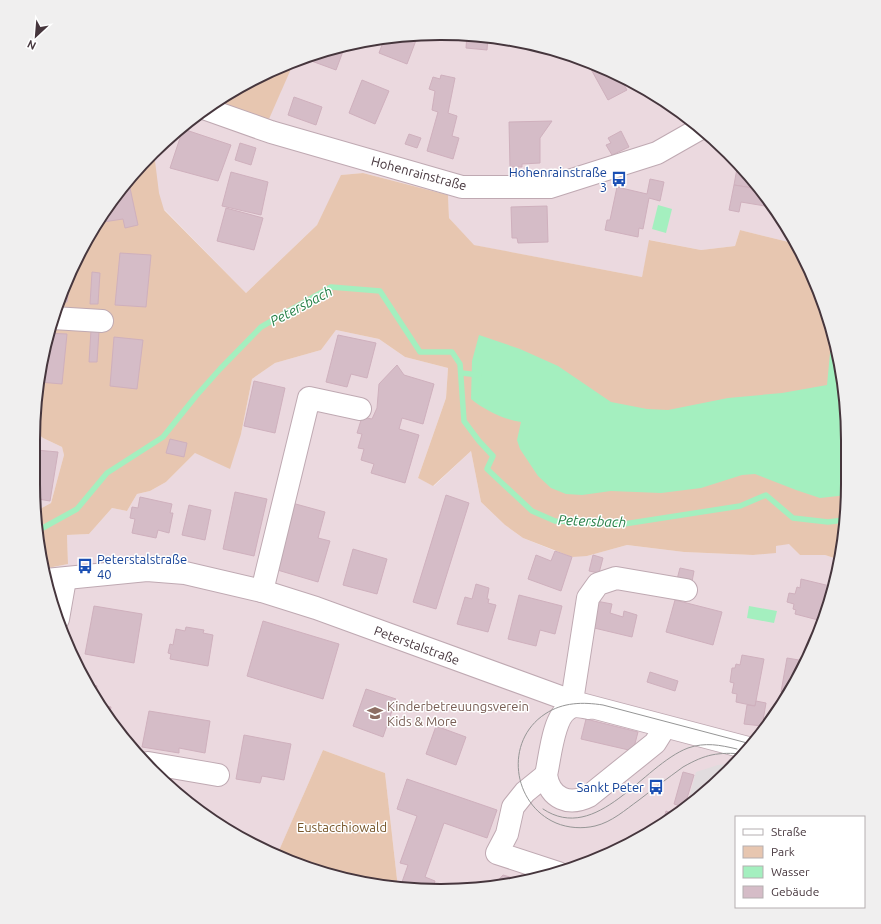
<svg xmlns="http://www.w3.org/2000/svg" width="881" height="924" viewBox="0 0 881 924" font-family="Ubuntu,sans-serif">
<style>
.residential{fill:#ebd9df}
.green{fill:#e7c6b0}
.parking{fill:#e1dcde}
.water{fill:#a4efbf}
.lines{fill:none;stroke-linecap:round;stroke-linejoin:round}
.stream{stroke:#a4efbf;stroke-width:5.5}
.building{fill:#d5bcc7;stroke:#cfb0bd}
.minor-casing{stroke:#bfa9b2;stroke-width:24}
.minor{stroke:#fff;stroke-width:22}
.tram{stroke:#969696;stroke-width:1}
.labels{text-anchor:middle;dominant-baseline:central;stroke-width:3;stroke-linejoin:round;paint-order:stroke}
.transit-label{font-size:13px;fill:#164399;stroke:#fff;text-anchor:end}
.street-label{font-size:13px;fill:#46363d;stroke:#fff}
.education-label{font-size:13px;fill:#785e54;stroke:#fff;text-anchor:start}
.park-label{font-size:13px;fill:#77562a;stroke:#fff}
.water-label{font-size:14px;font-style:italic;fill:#278148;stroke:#fff}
.rim{fill:none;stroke:#46363d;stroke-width:2}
</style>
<rect width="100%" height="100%" fill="#f3e7eb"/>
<g class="residential">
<polygon points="467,34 546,47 621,75 689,117 747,172 794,237 797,244 740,230 735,246 701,250 650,240 642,277 473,245 449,218 448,195 363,173 342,175 317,225 246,293 165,210 75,260 117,192 172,134 237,87 310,55 388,36"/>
<polygon points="336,330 379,339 405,357 448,368 446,398 418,478 434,486 471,451 481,502 505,525 523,538 555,551 587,556 627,545 684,552 753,555 776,552 776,546 789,543 800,555 825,555 840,560 817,640 779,710 728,772 644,836 572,869 493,888 398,888 385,773 323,750 277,855 237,837 172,790 102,710 64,640 43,569 68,564 67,535 89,534 112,508 127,511 137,494 150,491 166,482 195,453 241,434 252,379 275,363 321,350"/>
<polygon points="36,430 43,438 62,447 64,455 51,503 38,510 35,431"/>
</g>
<g class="green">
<polygon points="294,62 269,119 225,105 227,94 237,87"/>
<polygon points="154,153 159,193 164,210 246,293 317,225 341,175 363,173 448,195 449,218 474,245 642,277 649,240 701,250 735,246 740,230 797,244 826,310 845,388 848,484 840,560 825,555 800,555 789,544 776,546 776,553 753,555 684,552 627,545 587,556 572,557 523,538 505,525 481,502 471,451 433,486 418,478 446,398 448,368 405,357 379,339 336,330 321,350 275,363 252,379 241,434 230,469 195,453 166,482 150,491 137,494 127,511 112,508 89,534 67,535 68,564 43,569 41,563 38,510 51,503 64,455 62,447 43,438 35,431 34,414 47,335 75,260 117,192"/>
<polygon points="323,750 385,773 398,888 388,888 310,869 277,855"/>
</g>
<polygon class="parking" points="732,764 734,765 728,772 688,802 696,772 718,765"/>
<g class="water">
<polygon points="658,205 672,209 666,233 652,229"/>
<path d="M 832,332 L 845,388 L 848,484 L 847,495 L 820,498 L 796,490 L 755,474 L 742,475 L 701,488 L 661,493 L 611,491 L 582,495 L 566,494 L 551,488 L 538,476 L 520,449 L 517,440 L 521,422 C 503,419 486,411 471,399 L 472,361 L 479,335 L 520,349 L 558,366 L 611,402 L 647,409 L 668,410 L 728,398 L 782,393 L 827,385 Z"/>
<polygon points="749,606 777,611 774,623 747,618"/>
</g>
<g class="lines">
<g class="stream">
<polyline points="462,373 479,375"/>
<polyline points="39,530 77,509 107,473 163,437 196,396 220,369 261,327 331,287 380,291 420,352 452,352 460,364 464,421 479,441 493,456 487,469 532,511 555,521 624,524 740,506 766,495 793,518 828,522 844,520"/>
</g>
</g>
<g class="building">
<polygon points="467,34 488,37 487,50 466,48"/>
<polygon points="418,35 407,64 379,53 385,37"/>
<polygon points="345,46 336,70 306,59 307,56 310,55"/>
<polygon points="587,62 618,74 627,90 608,100"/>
<polygon points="441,75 455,78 448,113 457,116 452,136 459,138 453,159 427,151 438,112 432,110 435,91 429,89 433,77 440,79"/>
<polygon points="362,80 389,91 375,124 349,113"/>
<polygon points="294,97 322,107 316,125 288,115"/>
<polygon points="552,121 540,138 540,163 522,164 522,167 510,167 509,122"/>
<polygon points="179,129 175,139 169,137 172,134"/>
<polygon points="183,129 231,145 218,181 170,168"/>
<polygon points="621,131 629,147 612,155 606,145 611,143 608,138"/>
<polygon points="409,134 421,138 417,148 405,144"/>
<polygon points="240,143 256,148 251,165 235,160"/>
<polygon points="738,163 747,172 759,189 734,185"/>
<polygon points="231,172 268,182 261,215 222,206"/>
<polygon points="650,179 664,182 660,201 649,198 643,229 639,228 638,237 605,230 607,220 610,220 617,187 647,194"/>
<polygon points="734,185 759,189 766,199 765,206 741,202 739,212 729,210"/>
<polygon points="130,188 138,225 125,228 123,219 103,222 102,217 117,192 120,189"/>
<polygon points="547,206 548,242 518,243 517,238 512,238 511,207"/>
<polygon points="226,208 263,218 254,250 217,241"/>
<polygon points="120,253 151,255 146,307 115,305"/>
<polygon points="71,272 67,302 59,302"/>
<polygon points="92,272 100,273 98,304 90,304"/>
<polygon points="91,330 99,331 97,362 89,362"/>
<polygon points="47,333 67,334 62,384 39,382"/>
<polygon points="338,335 376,343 367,378 351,374 347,387 326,382"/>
<polygon points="114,337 143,340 137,389 110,386"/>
<polygon points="397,365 404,375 434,384 423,424 402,418 399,429 419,435 405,483 371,473 374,464 361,460 364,449 358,448 362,434 357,433 362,417 372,419 377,408 379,384"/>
<polygon points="254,381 285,388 275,433 244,426"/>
<polygon points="170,439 187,443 184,457 166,453"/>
<polygon points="36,450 58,452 50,501 38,499"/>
<polygon points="235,492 267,499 254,556 223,549"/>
<polygon points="446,495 469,503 436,609 413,602"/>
<polygon points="140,497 172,504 170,513 173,513 169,533 158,530 156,538 132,533 135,519 130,518 132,507 138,508"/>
<polygon points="292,503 325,512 318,538 330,541 318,582 274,569"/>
<polygon points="189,505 211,510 205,540 182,535"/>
<polygon points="353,549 387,559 377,594 343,585"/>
<polygon points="555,551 572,557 561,591 528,579 536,555 551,561"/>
<polygon points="593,555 603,558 599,573 589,571"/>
<polygon points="680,568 694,571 691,587 676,583"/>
<polygon points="801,579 830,586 822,621 795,614 796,610 793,609 794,604 787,602 789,593 795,594 797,587 800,588"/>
<polygon points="476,584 489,588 487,599 489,599 488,603 496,605 488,632 457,624 465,597 472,599"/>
<polygon points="519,595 562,606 555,634 540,630 536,646 508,639"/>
<polygon points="675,600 722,612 713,645 666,632"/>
<polygon points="596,601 612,604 610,613 623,617 624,611 637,615 632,637 590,627"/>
<polygon points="94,606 142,614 134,663 85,654"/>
<polygon points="263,621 339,644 323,699 247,676"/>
<polygon points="186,627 204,630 203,633 213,635 208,666 170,659 171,654 168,653 170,644 173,645 176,629 185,631"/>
<polygon points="742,655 764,659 755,706 736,702 737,694 732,693 734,683 730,682 732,668 735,668 736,664 740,665"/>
<polygon points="787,658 805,661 788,693 781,692"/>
<polygon points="650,672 678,681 675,691 647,682"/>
<polygon points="88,683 97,686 95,697"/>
<polygon points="366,689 396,699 383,737 353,726"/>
<polygon points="756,701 766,703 762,726 744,724 747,705 755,706"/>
<polygon points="99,704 111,707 109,718 102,710"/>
<polygon points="149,711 210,721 205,753 179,748 179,753 142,747"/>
<polygon points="586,719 638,732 633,751 581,739"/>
<polygon points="436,726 466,737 456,765 426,754"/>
<polygon points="244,735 291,744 284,780 262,776 260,783 236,779"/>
<polygon points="683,772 694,775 685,805 683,807 674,804"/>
<polygon points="407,779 497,810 487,838 444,823 425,877 435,881 433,888 404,888 405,884 402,882 408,865 400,863 417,816 397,809"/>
<polygon points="666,811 674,814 663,822"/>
<polygon points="241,832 258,841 256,845 233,833 239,836"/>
<polygon points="503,875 520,880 521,875 531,879 491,888"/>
</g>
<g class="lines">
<defs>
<g id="minor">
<polyline points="206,109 271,132 462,187 550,187 657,153 701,128"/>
<polyline points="53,318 102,321"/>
<polyline points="46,580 147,570 185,573 262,591 316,608 577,703 748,748"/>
<polyline points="262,591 309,398 360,409"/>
<polyline points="58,619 65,579"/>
<polyline points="572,701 588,598 598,584 616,578 686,590"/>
<path d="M 589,708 C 582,707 574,704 568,709 C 553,718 550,758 546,775 C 550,799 569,806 589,796 L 655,743 L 665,727"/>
<polyline points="148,763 218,775"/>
<polyline points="546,775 525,792 513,807 507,834 497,853 558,873"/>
</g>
</defs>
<use href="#minor" class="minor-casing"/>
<use href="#minor" class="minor"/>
<g class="tram">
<path d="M 744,754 C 717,752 706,754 683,767 C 668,778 653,789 639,800 C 625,810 612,822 595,826 C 582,829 568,828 556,823 C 512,804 504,741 545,714 C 563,702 583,702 603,705 L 751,744"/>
<path d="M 543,809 C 597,845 643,765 688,748 C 705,742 720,745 737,749"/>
</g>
</g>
<defs>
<symbol id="bus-bare" viewBox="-9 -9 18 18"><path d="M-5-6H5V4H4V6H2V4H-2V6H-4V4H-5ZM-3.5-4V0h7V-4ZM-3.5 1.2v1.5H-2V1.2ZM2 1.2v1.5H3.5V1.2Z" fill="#1a4fb4" stroke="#fff" stroke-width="2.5" paint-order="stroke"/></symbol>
<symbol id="school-bare" viewBox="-9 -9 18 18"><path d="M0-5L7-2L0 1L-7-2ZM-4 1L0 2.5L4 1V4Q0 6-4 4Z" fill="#8d6e63" stroke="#fff" stroke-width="2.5" paint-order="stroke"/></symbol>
</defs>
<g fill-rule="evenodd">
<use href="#bus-bare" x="608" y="168" width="22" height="22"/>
<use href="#bus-bare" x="74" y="555" width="22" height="22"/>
<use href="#school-bare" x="364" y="702" width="22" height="22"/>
<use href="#bus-bare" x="645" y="776" width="22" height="22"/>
</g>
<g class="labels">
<g class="transit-label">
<text x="607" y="172">Hohenrainstraße<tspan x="607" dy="15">3</tspan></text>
<text x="97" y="559" text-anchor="start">Peterstalstraße<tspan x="97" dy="15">40</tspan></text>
<text x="644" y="787">Sankt Peter</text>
</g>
<g class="street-label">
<text transform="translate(419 173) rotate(15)">Hohenrainstraße</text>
<text transform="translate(417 645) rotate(20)">Peterstalstraße</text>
</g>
<g class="education-label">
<text x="387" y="706">Kinderbetreuungsverein<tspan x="387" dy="15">Kids &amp; More</tspan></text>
</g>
<g class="park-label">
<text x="342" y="827">Eustacchiowald</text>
</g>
<g class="water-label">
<text transform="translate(301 306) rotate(-28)">Petersbach</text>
<text transform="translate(592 521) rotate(2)">Petersbach</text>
</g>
</g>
<path d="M0 0H881V924H0ZM440 40H441A400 400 0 0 1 841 440V484A400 400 0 0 1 441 884H440A400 400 0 0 1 40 484V440A400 400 0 0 1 440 40Z" fill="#f0efef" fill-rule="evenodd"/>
<path class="rim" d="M440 40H441A400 400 0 0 1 841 440V484A400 400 0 0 1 441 884H440A400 400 0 0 1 40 484V440A400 400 0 0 1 440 40Z"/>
<rect x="735" y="816" width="130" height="92" fill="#ffffff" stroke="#b5afb1"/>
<rect x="743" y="829" width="20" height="6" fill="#ffffff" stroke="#b5afb1"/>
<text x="771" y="836" font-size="12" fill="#46363d">Straße</text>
<rect x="743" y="846" width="20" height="12" fill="#e7c6b0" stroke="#b5afb1"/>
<text x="771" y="856" font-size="12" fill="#46363d">Park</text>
<rect x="743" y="866" width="20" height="12" fill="#a4efbf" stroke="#b5afb1"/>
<text x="771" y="876" font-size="12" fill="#46363d">Wasser</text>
<rect x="743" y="886" width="20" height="12" fill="#d5bcc7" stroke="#b5afb1"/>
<text x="771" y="896" font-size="12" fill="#46363d">Gebäude</text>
<g transform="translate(36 36) rotate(206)" stroke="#ffffff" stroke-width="3" paint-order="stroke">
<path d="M0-3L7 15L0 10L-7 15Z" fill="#46363d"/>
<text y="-6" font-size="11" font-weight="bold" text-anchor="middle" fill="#46363d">N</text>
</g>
</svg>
